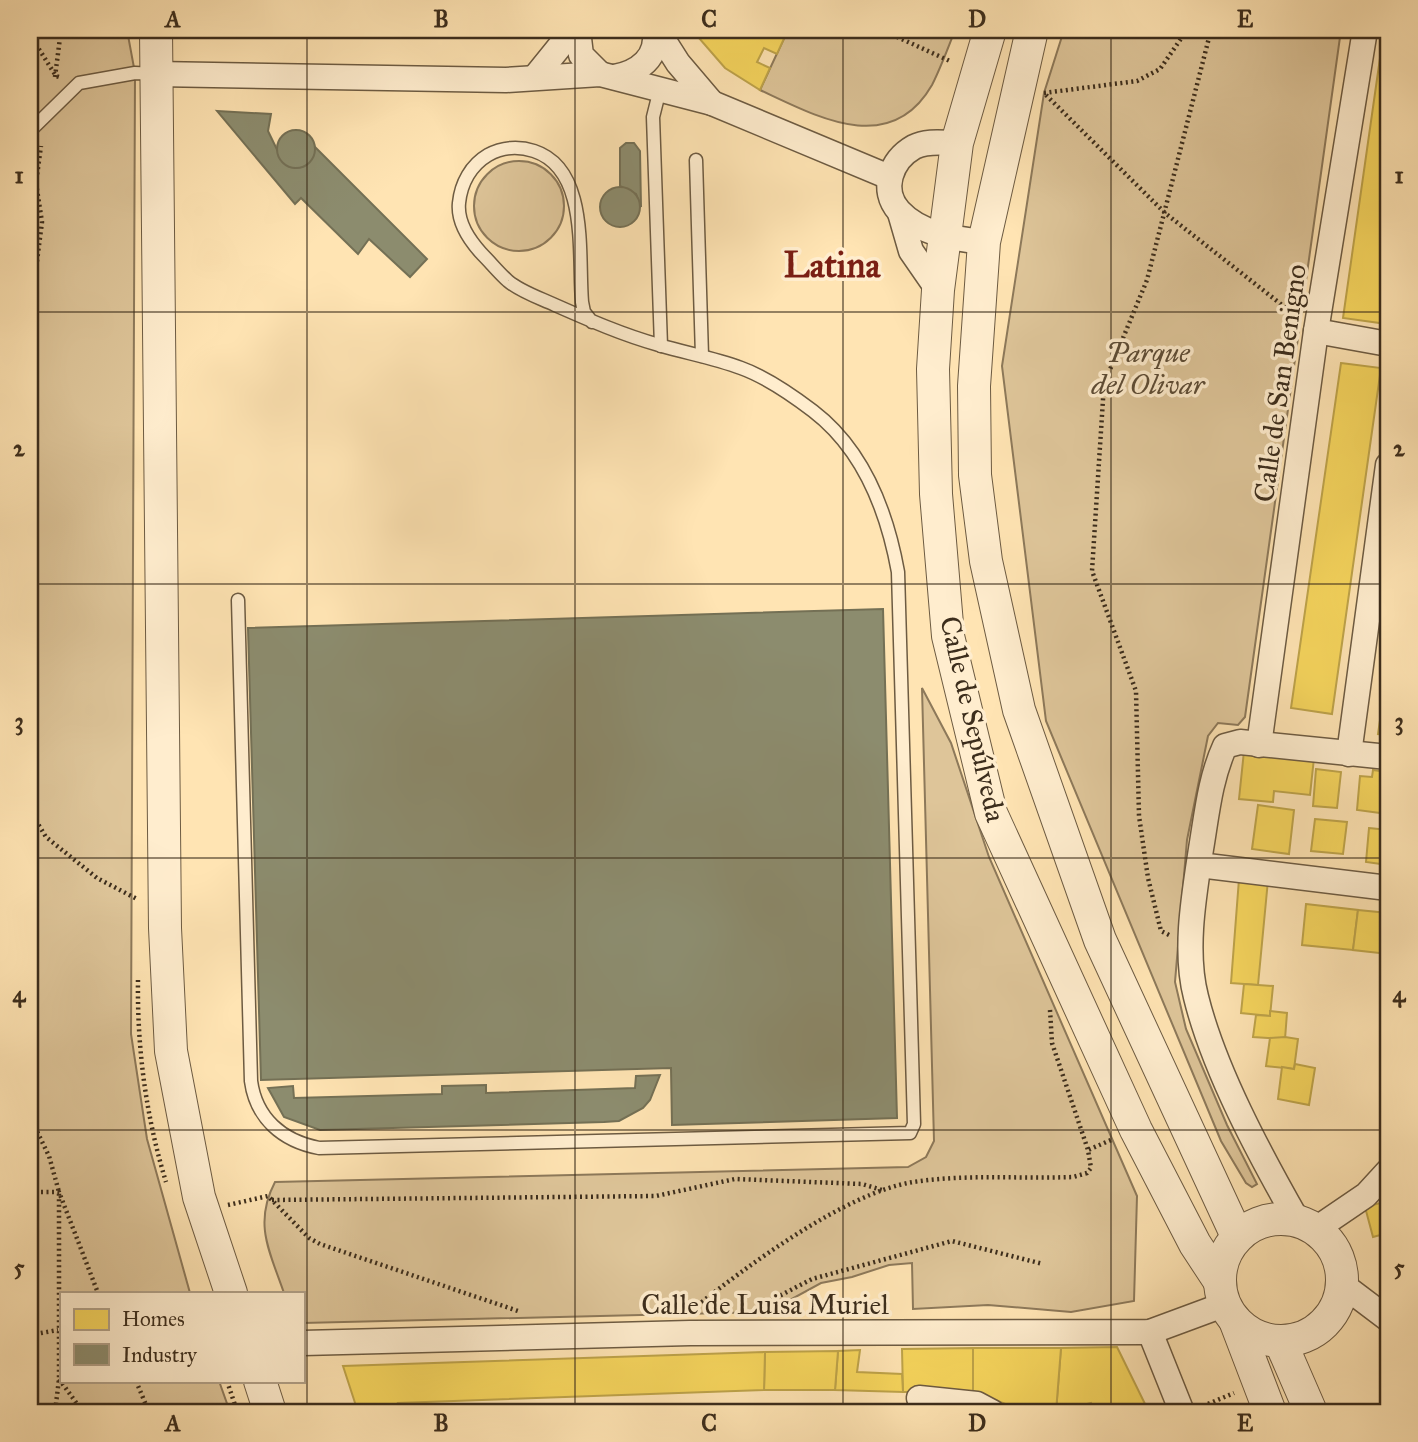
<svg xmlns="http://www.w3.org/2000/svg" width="1418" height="1442" viewBox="0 0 1418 1442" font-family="'IM FELL Great Primer',serif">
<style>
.green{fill:#dec599;stroke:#8d795a;stroke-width:2}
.homes{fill:#f6d55c;stroke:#bea349;stroke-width:2}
.industry{fill:#8c8c6e;stroke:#747055;stroke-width:2}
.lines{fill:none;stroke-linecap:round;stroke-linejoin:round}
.service-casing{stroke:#6d5b42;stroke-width:15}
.minor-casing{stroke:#6d5b42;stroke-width:27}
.tertiary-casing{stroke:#6d5b42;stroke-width:34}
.path{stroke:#3c2d1c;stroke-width:4.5;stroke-dasharray:2 3.5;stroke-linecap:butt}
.service{stroke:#ffedce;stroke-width:12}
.minor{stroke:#ffedce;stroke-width:24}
.tertiary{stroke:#ffedce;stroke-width:32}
.grid{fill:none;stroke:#3c2d1c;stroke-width:2;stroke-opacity:0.55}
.labels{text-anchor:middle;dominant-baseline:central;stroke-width:7;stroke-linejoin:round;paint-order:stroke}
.park-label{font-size:28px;font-style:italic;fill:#5c4b35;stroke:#ffedce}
.street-label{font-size:28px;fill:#3c2d1c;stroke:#ffedce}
.district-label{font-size:35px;font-weight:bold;fill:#7a1f14;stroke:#ffedce}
.neatline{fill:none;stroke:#3c2d1c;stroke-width:2.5}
.grid-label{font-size:23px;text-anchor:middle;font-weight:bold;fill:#3c2d1c}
</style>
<rect width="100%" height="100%" fill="#ffe4b3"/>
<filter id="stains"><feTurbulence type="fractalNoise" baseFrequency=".00286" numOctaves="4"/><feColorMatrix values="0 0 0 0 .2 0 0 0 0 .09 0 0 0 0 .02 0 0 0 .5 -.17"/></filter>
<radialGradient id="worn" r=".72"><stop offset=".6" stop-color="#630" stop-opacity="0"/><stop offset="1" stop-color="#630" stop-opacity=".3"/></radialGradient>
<g class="green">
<polygon points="30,30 127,30 135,73 131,1034 147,1139 190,1293 61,1293 61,1381 219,1381 230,1412 30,1412"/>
<path d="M 784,30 L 955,30 C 948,48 941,67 932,85 C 890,158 816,116 760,90 L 787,32 Z"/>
<polygon points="1064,30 1341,30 1245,717 1238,725 1218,723 1208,736 1187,840 1175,982 1186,1029 1227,1125 1257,1184 1252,1187 1246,1183 1221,1141 1046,721 1002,366 1044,93"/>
<circle cx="519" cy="206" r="45"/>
<path d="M 922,688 L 951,743 L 989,857 L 1137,1196 L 1134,1301 L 1071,1312 L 988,1305 L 913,1309 L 912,1263 L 889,1265 L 852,1277 L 821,1283 L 768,1312 L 303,1323 L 303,1293 L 284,1293 C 270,1252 253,1224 275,1182 L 908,1167 L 926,1157 L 934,1141 Z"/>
</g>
<g class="homes">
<polygon points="692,30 784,30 787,32 777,54 764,48 757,62 770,68 760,90 725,68"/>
<polygon points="1384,30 1388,30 1387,324 1343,318"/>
<polygon points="1341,363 1381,368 1332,714 1291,708"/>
<polygon points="1388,665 1388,735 1378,734"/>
<polygon points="1244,751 1314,758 1310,795 1274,791 1273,802 1239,799"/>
<polygon points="1316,769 1341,772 1337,808 1313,806"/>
<polygon points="1373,770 1380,771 1380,777 1388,777 1388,814 1357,810 1360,776 1372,777"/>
<polygon points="1258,805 1294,810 1289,854 1252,849"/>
<polygon points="1315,819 1347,822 1343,854 1311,851"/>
<polygon points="1369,828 1388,830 1388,865 1366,862"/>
<polygon points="1239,879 1268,880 1258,985 1231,983"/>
<polygon points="1306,904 1358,910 1353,950 1302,945"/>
<polygon points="1358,910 1388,913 1388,954 1353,950"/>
<polygon points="1244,984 1273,986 1270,1016 1241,1013"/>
<polygon points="1270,1011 1287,1013 1285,1039 1253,1037 1256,1015 1270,1016"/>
<polygon points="1285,1037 1298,1039 1294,1069 1266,1066 1270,1038"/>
<polygon points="1295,1064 1315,1068 1309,1105 1278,1099 1282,1067 1294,1069"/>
<polygon points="1388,1201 1388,1233 1373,1237 1365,1207"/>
<polygon points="1117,1347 1149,1412 1096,1412 1091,1403 1056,1412 1061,1348"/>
<polygon points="973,1348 973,1391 903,1392 902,1349"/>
<polygon points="973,1348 1061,1348 1056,1412 1025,1412 973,1391"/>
<polygon points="860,1350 857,1372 902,1374 903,1392 835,1390 838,1351"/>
<polygon points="838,1351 835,1390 764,1390 765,1352"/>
<polygon points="765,1352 764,1390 398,1403 401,1412 358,1412 343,1366"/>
</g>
<g class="industry">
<polygon points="217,111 271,114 268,131 283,162 295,168 307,164 315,147 427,259 410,277 369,239 358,254 301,198 295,204"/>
<circle cx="296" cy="149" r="19"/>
<polygon points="626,143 634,143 640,151 641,207 636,194 620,186 620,148"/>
<circle cx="620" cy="207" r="20"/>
<polygon points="883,609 897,1118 672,1125 671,1068 261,1080 248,628"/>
<polygon points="660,1075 650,1100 643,1108 619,1121 604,1122 320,1130 284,1117 268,1088 293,1086 294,1098 442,1094 442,1086 486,1085 486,1093 635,1088 636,1076"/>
</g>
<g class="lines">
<defs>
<g id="service">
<polyline points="660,89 653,117 661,346"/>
<polyline points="30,131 79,83 135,73 156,74"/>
<polyline points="696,160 702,356"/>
<path d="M 238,600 L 251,1081 C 256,1118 282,1141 319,1148 L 910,1133 L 914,1124 L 898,572 C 887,511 864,450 813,411 C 792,395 766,377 741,368 C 714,358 686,353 659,345 C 623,335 589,320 555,305 C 540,298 521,292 508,281 C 499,273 491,263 482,254 C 469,240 457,223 459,203 C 461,183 471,165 488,155 C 502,147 519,146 534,151 C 589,169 578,254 582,302 L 584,312 L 592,322"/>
</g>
<g id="minor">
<polyline points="578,30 581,55 600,74"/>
<polyline points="657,30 678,63 712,103"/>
<polyline points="156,74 506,80 600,74 712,103 889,177"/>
<polyline points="535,77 573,30"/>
<path d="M 614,77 C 638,73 660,57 654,30"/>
<path d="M 957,143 C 944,143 927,140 914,147 C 891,160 880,190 899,211 C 920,234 955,239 984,242"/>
<polyline points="900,213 911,251 938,290"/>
<polyline points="1316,331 1388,344"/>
<polyline points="1259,745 1316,331 1365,30"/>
<polyline points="1349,754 1388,465"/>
<polyline points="1199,865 1388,888"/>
<path d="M 1297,1220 C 1260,1155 1214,1070 1196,997 C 1184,951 1194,895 1201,849 C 1207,813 1210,779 1225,746 L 1240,742 L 1388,757"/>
<polyline points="1316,1229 1366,1195 1388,1171"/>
<polyline points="1343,1285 1388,1319"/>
<polyline points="1150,1332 1182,1412"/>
<polyline points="303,1343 690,1333 1150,1332 1223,1305"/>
<polyline points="919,1398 977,1404 992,1412"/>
</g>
<g id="tertiary">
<polyline points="156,30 165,928 171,1051 199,1197 231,1293"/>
<polyline points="990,30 957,143 938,290 933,369 936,494 948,636 991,813 1136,1130 1195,1244 1218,1279"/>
<polyline points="1032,30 984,242 974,386 975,475 986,561 1019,710 1100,940 1237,1236"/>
<circle cx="1281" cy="1280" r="61"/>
<polyline points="1236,1323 1270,1412"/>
<polyline points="1281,1343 1311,1412"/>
<polyline points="260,1381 270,1412"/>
</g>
</defs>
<use href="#service" class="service-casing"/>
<use href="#minor" class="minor-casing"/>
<use href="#tertiary" class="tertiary-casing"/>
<g class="path">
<polyline points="882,30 952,62"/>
<polyline points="30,35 56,76 62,78"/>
<polyline points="55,77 61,30"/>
<polyline points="1044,93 1137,81 1160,69 1187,30"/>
<polyline points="1046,95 1165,213 1296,316"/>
<polyline points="30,316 42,222 36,183 41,146"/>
<polyline points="30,811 46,837 97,878 137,899"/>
<polyline points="1169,935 1161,931 1148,878 1139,816 1136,691 1092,571 1104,384 1147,280 1211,30"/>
<path d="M 138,980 C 137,1048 146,1117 166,1182"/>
<polyline points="1050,1010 1052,1043 1088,1150"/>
<polyline points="30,1117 49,1156 59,1192 59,1379 55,1412"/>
<polyline points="30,1192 59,1192 98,1293"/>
<polyline points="272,1200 656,1196 735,1179 862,1184 882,1190"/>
<polyline points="228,1205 268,1196 309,1238 320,1244 521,1312"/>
<polyline points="756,1308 812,1279 952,1241 1043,1264"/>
<path d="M 693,1309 C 747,1266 845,1193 913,1182 C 966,1174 1020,1179 1073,1177 L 1087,1173 L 1091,1168 L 1088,1150 L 1111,1140"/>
<polyline points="30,1335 58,1330"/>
<polyline points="59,1379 83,1412"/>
<polyline points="136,1381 149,1412"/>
<polyline points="227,1381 236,1408"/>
<polyline points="1203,1406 1234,1393"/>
</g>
<use href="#service" class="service"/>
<use href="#minor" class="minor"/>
<use href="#tertiary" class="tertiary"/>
</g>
<path class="grid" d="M 307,30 L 307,1412M 575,30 L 575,1412M 843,30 L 843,1412M 1111,30 L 1111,1412M 30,312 L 1388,312M 30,584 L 1388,584M 30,858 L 1388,858M 30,1130 L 1388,1130"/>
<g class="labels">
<g class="park-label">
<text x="1148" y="352">Parque<tspan x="1148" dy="32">del Olivar</tspan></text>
</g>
<g class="street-label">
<text transform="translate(1280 383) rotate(-82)">Calle de San Benigno</text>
<text transform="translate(973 719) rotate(77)">Calle de Sepúlveda</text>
<text x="765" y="1304">Calle de Luisa Muriel</text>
</g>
<g class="district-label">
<text x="832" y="265">Latina</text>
</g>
</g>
<rect width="1418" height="1442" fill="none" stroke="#ffe4b3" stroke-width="77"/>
<rect x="60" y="1292" width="245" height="91" fill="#ffedce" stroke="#b1a087" stroke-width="2"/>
<rect x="74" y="1309" width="35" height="21" fill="#f6d55c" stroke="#b1a087" stroke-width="2"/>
<text x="122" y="1326" font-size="21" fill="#3c2d1c">Homes</text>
<rect x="74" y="1344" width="35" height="21" fill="#8c8c6e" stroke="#b1a087" stroke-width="2"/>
<text x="122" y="1362" font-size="21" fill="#3c2d1c">Industry</text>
<rect x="38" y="38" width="1342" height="1366" class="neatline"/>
<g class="grid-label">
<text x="173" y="27">A</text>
<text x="441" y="27">B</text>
<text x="709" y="27">C</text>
<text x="977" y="27">D</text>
<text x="1245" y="27">E</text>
<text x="19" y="183">1</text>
<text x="1399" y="183">1</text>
<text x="19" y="456">2</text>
<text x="1399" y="456">2</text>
<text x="19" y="729">3</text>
<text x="1399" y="729">3</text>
<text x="19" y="1002">4</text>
<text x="1399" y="1002">4</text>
<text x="19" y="1275">5</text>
<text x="1399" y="1275">5</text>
<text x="173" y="1431">A</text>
<text x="441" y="1431">B</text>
<text x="709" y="1431">C</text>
<text x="977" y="1431">D</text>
<text x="1245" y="1431">E</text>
</g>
<rect width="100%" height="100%" filter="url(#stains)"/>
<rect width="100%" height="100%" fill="url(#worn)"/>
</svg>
